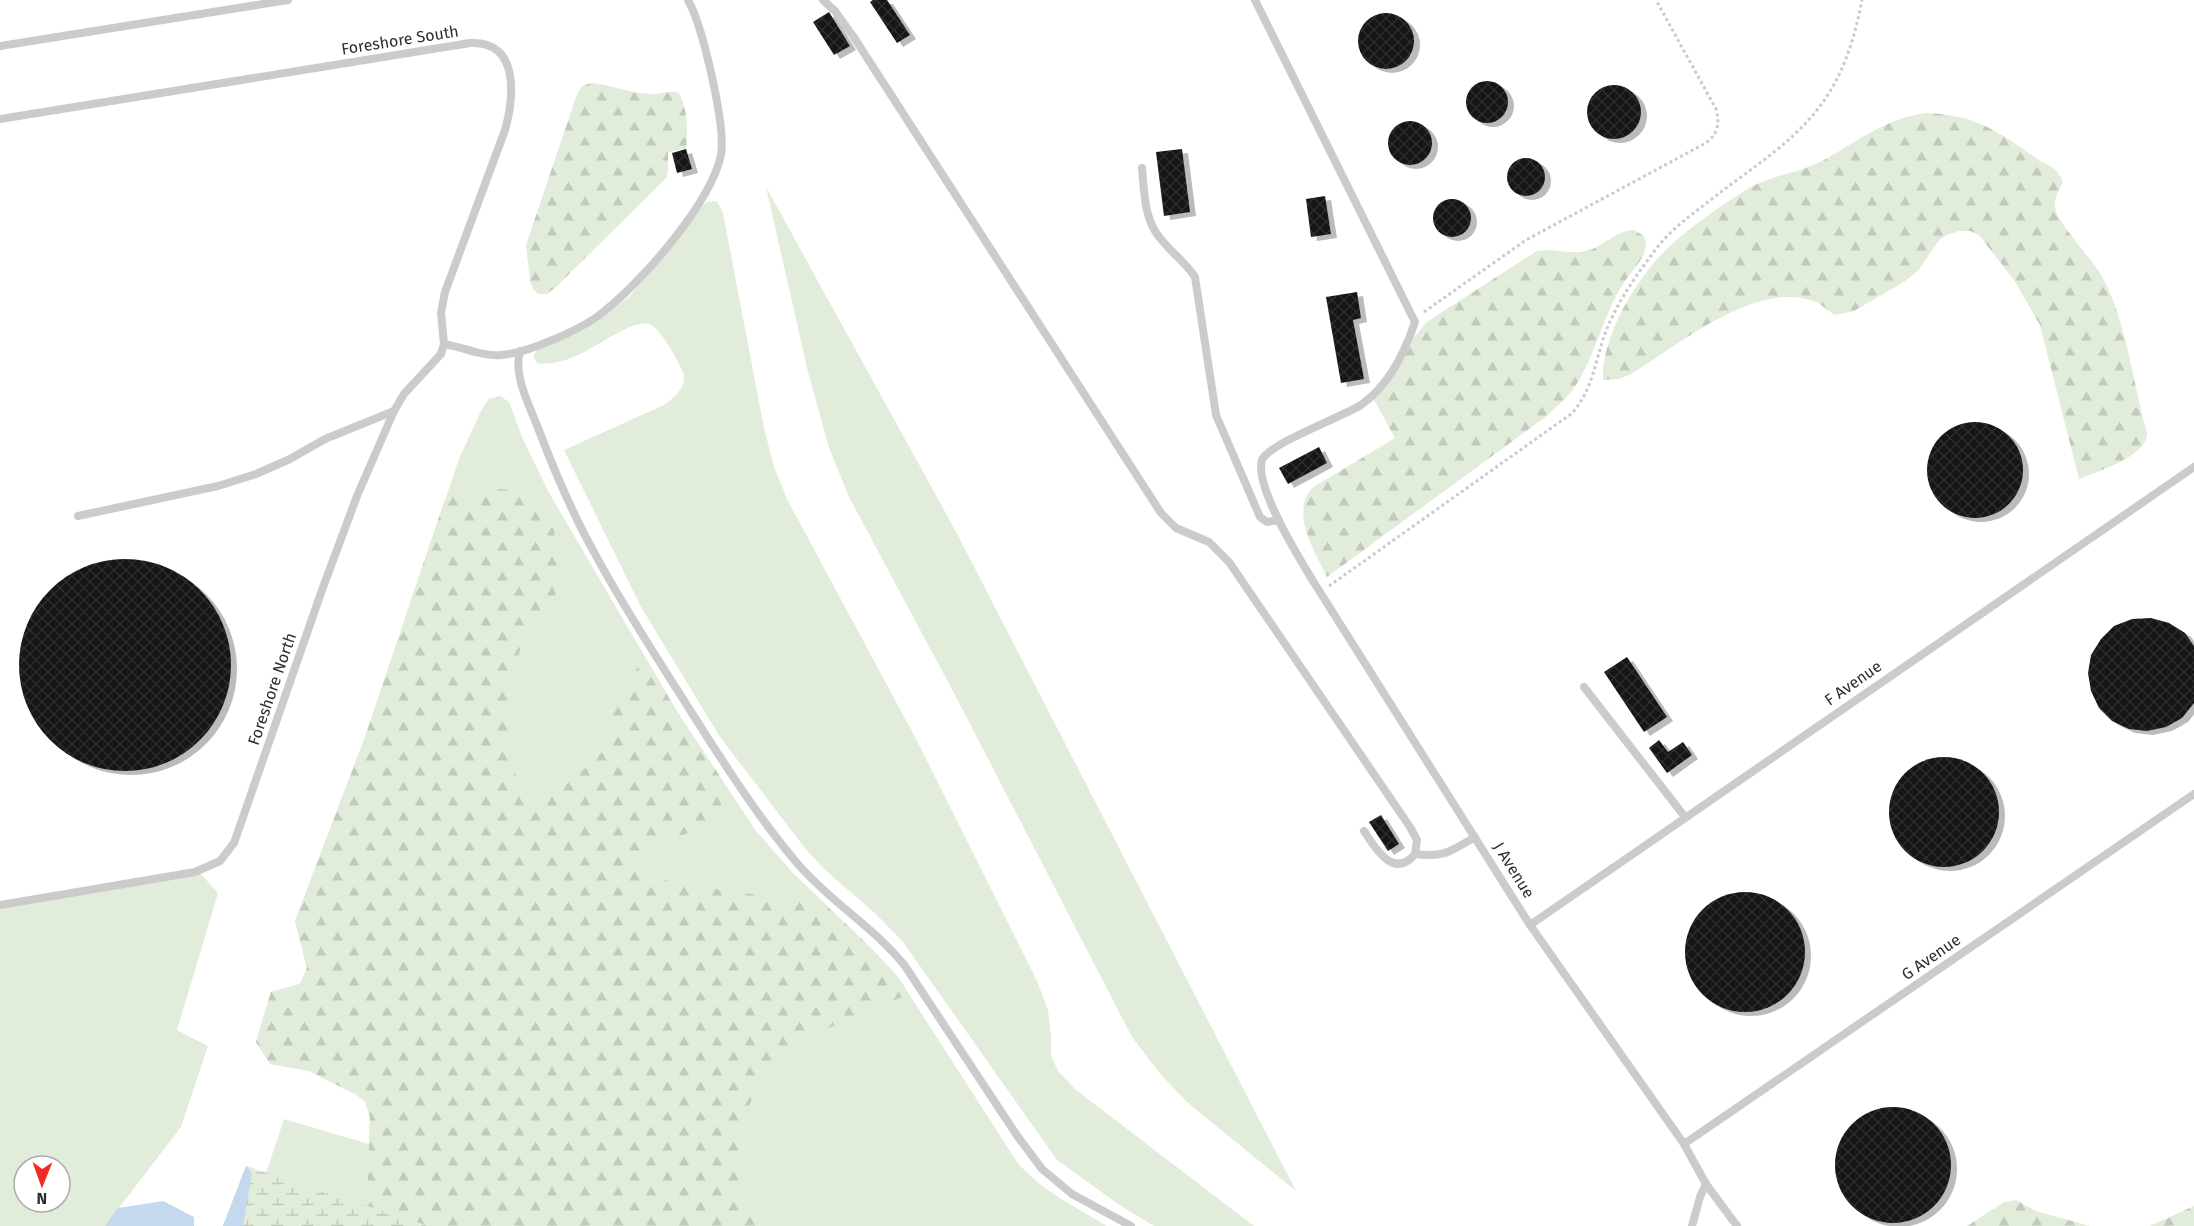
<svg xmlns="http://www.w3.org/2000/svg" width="2194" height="1226" viewBox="0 0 2194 1226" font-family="'Fira Sans',sans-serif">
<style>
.green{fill:#e2ecda;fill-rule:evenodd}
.forest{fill:url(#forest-firs)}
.wetland{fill:url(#wetland-marsh)}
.water{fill:#c5d9ee}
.building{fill:url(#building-cross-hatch);filter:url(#shadow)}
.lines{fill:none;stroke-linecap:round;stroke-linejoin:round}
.path{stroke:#cbcbcb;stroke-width:3;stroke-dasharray:3 3;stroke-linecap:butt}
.service{stroke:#cbcbcb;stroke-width:8}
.labels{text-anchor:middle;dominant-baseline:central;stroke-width:6;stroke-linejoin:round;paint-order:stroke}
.street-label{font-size:16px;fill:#2e2e2e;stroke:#fff}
</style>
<defs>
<pattern id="forest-firs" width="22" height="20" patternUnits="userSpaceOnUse" patternTransform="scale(1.5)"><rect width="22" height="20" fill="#e2ecda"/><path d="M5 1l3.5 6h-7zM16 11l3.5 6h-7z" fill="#c2cbbb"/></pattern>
<pattern id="wetland-marsh" width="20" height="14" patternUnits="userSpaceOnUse" patternTransform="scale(1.5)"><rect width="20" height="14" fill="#e2ecda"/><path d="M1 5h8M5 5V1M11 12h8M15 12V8" fill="none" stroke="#c2cbbb"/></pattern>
<pattern id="building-cross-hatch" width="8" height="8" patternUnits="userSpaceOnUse" patternTransform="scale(1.5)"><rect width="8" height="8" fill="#151515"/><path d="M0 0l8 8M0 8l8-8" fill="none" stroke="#2f2f2f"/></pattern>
<filter id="shadow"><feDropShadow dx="6" dy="4" stdDeviation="0" flood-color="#0004"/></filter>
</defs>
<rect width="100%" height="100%" fill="#fff"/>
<g class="green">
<polygon points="766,187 954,528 1296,1191 1187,1102 1162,1076 1132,1037 955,695 849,497 829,448 807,368"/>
<path d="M 717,201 L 723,213 L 764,428 L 774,467 L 787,499 L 916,739 L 1037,981 L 1048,1010 L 1051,1035 L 1051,1056 L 1058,1071 L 1076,1090 L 1254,1226 L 1154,1226 L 1121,1206 L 1057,1160 L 903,942 L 876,914 L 824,869 L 804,847 L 720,737 L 641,607 L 564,450 L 664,405 C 674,397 688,387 683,372 C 678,361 660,327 649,324 C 630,320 596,348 578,355 C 565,361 553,364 538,364 L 533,356 L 539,348 L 604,316 L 630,296 L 706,202 Z"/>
<path d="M 500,396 L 509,402 L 522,437 L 548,491 L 678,713 L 756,831 L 793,873 L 868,945 L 898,977 L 1017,1162 C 1041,1191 1076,1207 1107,1226 L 428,1226 L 266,1173 L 284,1119 L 369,1144 L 370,1117 L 365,1101 L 355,1094 L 309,1071 L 270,1064 L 256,1042 L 271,992 L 300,984 L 307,968 L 295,921 L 365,737 L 459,459 L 481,411 L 489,399 Z"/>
<path d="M 199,872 L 218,893 L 177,1030 L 208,1046 L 181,1127 L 105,1226 L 0,1226 L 0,905 ZM 24,1166 L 60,1166 L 60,1202 L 24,1202 Z"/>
</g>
<g class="forest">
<path d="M 590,83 C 610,84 628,93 648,94 C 658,95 667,91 678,92 C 688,108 688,131 686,149 L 668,152 L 668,171 L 666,178 L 556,287 L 547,294 L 538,294 L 533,289 L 530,281 L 526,245 L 576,97 L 581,87 Z"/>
<path d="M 1925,113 C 1976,115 1996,130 2036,158 C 2048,166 2058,167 2063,182 C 2059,190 2054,198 2055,207 C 2055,220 2092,259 2101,275 C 2126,318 2133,384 2147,433 C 2148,456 2098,471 2079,479 L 2040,325 L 2014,280 L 1979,235 L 1970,231 L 1959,231 L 1947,235 L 1939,240 L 1918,271 L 1904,282 L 1854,311 L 1835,315 C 1828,311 1822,305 1816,302 C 1756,278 1678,346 1629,375 L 1619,379 L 1603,380 C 1601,337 1637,277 1668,248 C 1691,226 1722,205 1749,188 C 1772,175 1799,173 1822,161 C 1859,141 1882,120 1925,113 Z"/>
<path d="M 1634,230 L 1644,236 C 1652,254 1632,269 1623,284 C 1603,315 1596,354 1576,385 C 1568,398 1555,408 1544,418 L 1327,577 C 1315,552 1290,513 1312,488 L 1395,438 L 1373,398 L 1401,364 L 1415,336 L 1428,321 L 1537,251 C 1553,248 1570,255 1586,251 C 1604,247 1614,231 1634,230 Z"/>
<path d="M 498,489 C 510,490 528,488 539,495 C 558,507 562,590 551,608 C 548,613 543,617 539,621 C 529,632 522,642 518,656 C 507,691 490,816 560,788 C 570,783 604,752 610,742 C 616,731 610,721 610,711 C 611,692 635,672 646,659 L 678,713 L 719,775 L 722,796 L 720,814 L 709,827 L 651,844 L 641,855 L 645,871 L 657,878 L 687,885 L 826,905 L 868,945 L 898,977 L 909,994 C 870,1011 819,1028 786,1053 C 751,1080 728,1147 741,1189 C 742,1193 743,1199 745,1202 C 752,1213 768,1219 778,1226 L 428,1226 L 367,1206 L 370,1117 L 365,1101 L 355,1094 L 309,1071 L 270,1064 L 256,1042 L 271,992 L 300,984 L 307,968 L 295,921 L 365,737 L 445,499 L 469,491 Z"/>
<polygon points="2016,1200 2036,1211 2090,1226 1967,1226 2004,1202"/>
<polygon points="2194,1206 2194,1226 2150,1226"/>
</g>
<polygon class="wetland" points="246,1166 428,1226 223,1226"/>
<g class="water">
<polygon points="246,1166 252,1173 243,1226 223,1226"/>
<polygon points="163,1201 194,1217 194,1226 105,1226 118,1208"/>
</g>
<g class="building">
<polygon points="873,0 887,0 910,35 897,43 870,2"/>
<polygon points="829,12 850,46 834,55 813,22"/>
<circle cx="1386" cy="41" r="28"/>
<circle cx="1487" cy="102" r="21"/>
<circle cx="1614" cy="112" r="27"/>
<circle cx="1410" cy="143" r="22"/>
<polygon points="686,149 692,169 677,173 672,153"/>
<polygon points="1182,149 1190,212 1164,216 1156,152"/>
<circle cx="1526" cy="177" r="19"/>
<polygon points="1325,196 1331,234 1311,237 1306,199"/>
<circle cx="1452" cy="218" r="19"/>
<polygon points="1357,292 1361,318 1353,320 1364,379 1341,383 1326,297"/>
<circle cx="1975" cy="470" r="48"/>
<polygon points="1319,447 1327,463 1288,484 1279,468"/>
<circle cx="125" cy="665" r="106"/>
<polygon points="2151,618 2169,623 2185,633 2194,646 2194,703 2182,718 2166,727 2147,731 2129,729 2112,721 2099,708 2091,691 2088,673 2091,655 2101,639 2114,626 2132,619"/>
<polygon points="1627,657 1667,717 1644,732 1604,672"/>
<polygon points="1659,740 1668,752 1683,742 1692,755 1667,773 1649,748"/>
<circle cx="1944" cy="812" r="55"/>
<polygon points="1381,815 1399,844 1388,851 1369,822"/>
<circle cx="1745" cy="952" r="60"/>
<circle cx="1893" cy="1165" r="58"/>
</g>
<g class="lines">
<g class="path">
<path d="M 1424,312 L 1526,240 L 1704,144 C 1718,135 1720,124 1716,109 L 1656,0"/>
<path d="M 1329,586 L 1571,414 C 1593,391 1595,360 1606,331 C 1617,303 1635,277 1653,253 C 1670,229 1694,213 1717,195 C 1749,170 1786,147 1812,116 C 1841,83 1854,42 1862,0"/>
</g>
<g class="service">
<path d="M 823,0 L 835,11 L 853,36 L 1161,513 L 1176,528 L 1209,542 L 1229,562 L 1410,827 L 1417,840 L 1415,854 C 1443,858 1452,851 1475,837"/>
<path d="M 1255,0 L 1415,322 C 1405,352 1388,386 1361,405 C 1342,417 1268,444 1262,460 C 1254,486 1299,558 1313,581 L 1530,925 L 1684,1144 L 1706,1184 L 1737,1226"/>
<polyline points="0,46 288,0"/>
<path d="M 0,119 L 470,43 C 520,40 514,98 505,130 L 445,292 L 441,313 L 444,344 L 441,354 L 404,394 L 394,411 L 357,496 L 322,590 L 234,843 L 220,861 L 195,872 L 0,905"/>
<path d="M 1142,168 C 1144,188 1144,213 1155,231 C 1166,249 1184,260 1195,277 L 1216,415 L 1260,517 L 1267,522 L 1279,520"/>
<path d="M 444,344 C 463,347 483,357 502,355 C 528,353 582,329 602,313 C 641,283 711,203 721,155 C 726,126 703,27 688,0"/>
<path d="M 520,351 C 513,376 529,404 538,428 C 554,470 572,513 594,552 C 622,605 656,656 688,707 C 722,760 756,815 797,863 C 829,901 874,927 905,966 L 1018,1137 L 1042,1169 L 1072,1194 L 1131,1226"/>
<polyline points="78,516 218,486 256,474 290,459 325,439 394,411"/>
<polyline points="1584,687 1685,817"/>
<path d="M 1364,831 C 1375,848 1394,880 1415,854"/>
<polyline points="1530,925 2194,467"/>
<polyline points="1684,1144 2194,794"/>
<polyline points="1692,1226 1700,1197 1706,1184"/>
</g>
</g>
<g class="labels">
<g class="street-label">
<text transform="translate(400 40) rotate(-9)">Foreshore South</text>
<text transform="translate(1853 683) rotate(-35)">F Avenue</text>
<text transform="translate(272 689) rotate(-71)">Foreshore North</text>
<text transform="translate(1514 870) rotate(58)">J Avenue</text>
<text transform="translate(1931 957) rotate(-35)">G Avenue</text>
</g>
</g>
<g transform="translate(42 1184) rotate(181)"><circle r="28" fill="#ffffff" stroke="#ababab" stroke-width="1.5"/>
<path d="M0-4.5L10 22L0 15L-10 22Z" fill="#f12a23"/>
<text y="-9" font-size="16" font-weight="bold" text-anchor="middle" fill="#2e2e2e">N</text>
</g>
</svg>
